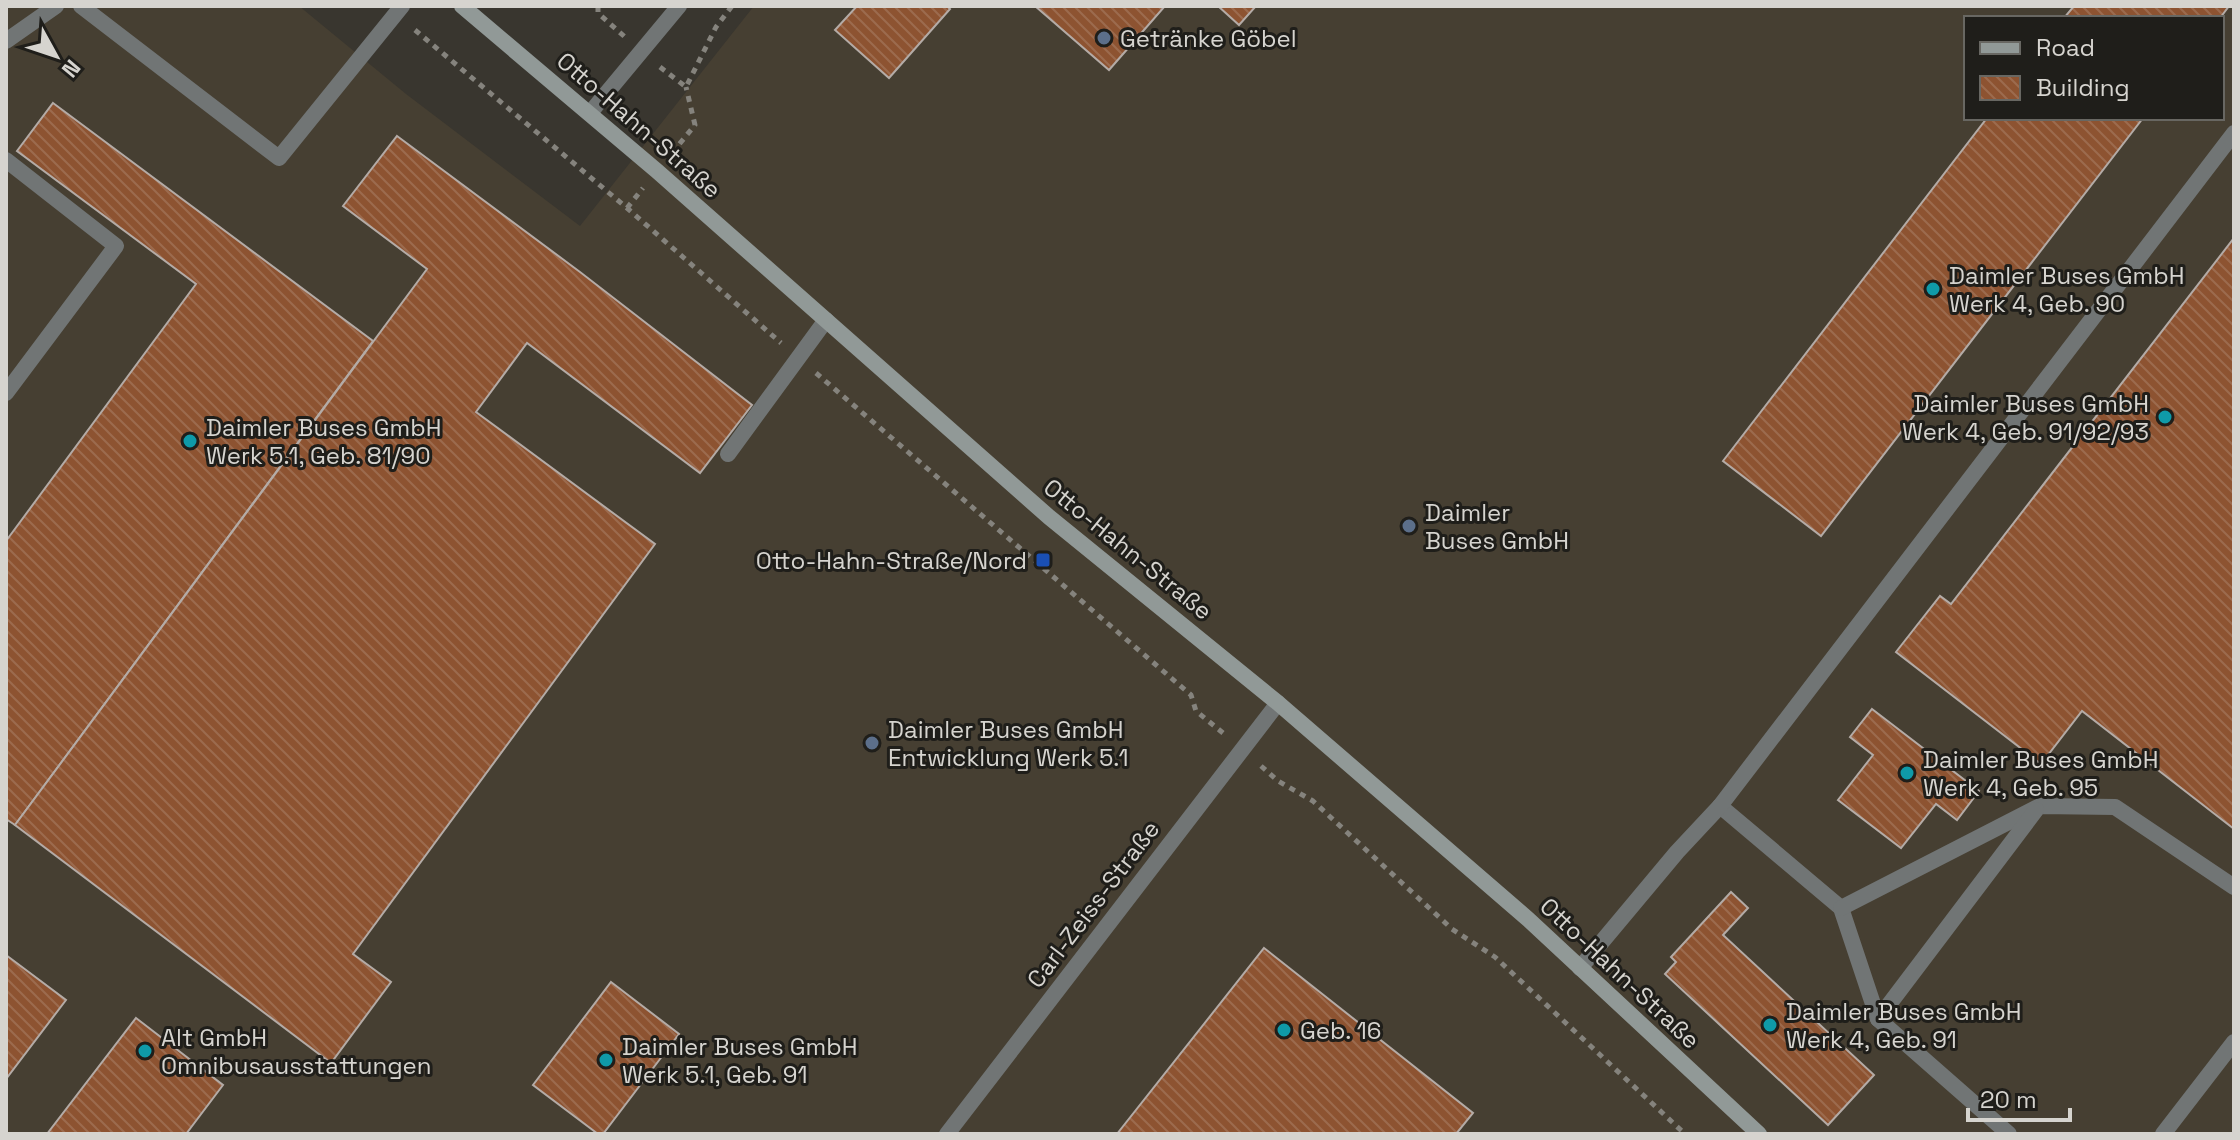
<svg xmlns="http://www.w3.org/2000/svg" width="2240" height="1140" viewBox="0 0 2240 1140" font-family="'Space Grotesk',sans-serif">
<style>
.built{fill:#463f32;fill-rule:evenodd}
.building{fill:url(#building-back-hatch);stroke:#b4aba6;stroke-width:2}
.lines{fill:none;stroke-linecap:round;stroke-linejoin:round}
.path{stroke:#85837d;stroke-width:5;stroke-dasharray:6 6;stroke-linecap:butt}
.lane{stroke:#717575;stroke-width:16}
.street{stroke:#717575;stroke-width:16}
.secondary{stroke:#919997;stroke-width:16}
.service-dot{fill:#5c6f8a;stroke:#1f1e1a;stroke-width:3}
.culture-dot{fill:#0f9aa8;stroke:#1f1e1a;stroke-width:3}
.transit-dot{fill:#1a4fb4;stroke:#1f1e1a;stroke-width:3}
.labels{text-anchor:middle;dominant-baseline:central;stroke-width:6;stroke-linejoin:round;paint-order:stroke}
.poi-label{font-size:24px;fill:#d6d4cf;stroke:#1f1e1a;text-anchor:start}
.street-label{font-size:24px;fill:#d6d4cf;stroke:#1f1e1a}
</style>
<defs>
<pattern id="building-back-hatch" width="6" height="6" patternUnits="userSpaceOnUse" patternTransform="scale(2)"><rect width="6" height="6" fill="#8d5331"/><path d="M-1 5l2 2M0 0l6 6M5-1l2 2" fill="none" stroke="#9c6b4e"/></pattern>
</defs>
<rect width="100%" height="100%" fill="#39362f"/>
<path class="built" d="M 6,6 L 299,6 L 406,94 L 580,226 L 754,6 L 2234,6 L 2234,1134 L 6,1134 ZM 1966,18 L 2222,18 L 2222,118 L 1966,118 Z"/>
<g class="building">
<polygon points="857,6 947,6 950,9 889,78 835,30"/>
<polygon points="1035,6 1165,6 1109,70"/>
<polygon points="1218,6 1256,6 1239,25"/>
<polygon points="2074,6 2229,6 2220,18 2064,18"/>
<polygon points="53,103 373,341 15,825 6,819 6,541 196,284 17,151"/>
<polygon points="1987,118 2143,118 1821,536 1723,461"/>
<polygon points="397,136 580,272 752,405 700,473 527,343 476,412 655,544 353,954 391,982 331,1063 15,825 427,269 343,206"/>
<polygon points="2234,238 2234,829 2082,711 2041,764 1896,652 1940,596 1951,604"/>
<polygon points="1872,709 1979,791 1957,820 1936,804 1901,848 1838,800 1873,755 1850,737"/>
<polygon points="1731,892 1748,908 1723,935 1874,1075 1828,1125 1665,974 1676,962 1671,957"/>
<polygon points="1264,948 1473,1113 1456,1134 1117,1134"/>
<polygon points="6,955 66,1000 6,1079"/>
<polygon points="611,982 679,1034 603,1134 598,1134 533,1085"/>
<polygon points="136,1018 223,1085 186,1134 47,1134"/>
</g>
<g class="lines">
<g class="path">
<polyline points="598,6 598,13 625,37"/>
<polyline points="415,30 627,208 781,343"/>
<polyline points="660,67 686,87 716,27 732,6"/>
<polyline points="672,153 695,125 686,87"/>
<polyline points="627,208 643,188"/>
<polyline points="816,373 1191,695 1196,711 1223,733"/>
<polyline points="1261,766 1278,781 1313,801 1452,929 1495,957 1685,1134"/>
</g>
<g class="lane">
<polyline points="81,6 279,158 402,6"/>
<polyline points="6,41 56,6"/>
<polyline points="6,160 116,246 6,393"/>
<polyline points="728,454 826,320"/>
<polyline points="1720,806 1841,908 1878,1019 2009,1134"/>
<polyline points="1841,908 2040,806 2115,807 2234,887"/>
<polyline points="1580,968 1677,852 1720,806 2234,133"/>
<polyline points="1878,1019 2036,810"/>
<polyline points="2163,1134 2234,1042"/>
</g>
<g class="street">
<polyline points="590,113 679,6"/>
<polyline points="947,1134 1278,703"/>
</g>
<polyline class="secondary" points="462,6 657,171 1049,517 1278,703 1529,920 1759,1134"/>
</g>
<g class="service-dot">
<circle cx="1104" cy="38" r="8"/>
<circle cx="1409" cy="526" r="8"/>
<circle cx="872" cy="743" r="8"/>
</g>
<g class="culture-dot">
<circle cx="1933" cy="289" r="8"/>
<circle cx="2165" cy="417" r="8"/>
<circle cx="190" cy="441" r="8"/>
<circle cx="1907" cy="773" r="8"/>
<circle cx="1770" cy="1025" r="8"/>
<circle cx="1284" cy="1030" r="8"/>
<circle cx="145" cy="1051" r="8"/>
<circle cx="606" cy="1060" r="8"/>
</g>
<rect class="transit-dot" x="1035" y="552" width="16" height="16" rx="4"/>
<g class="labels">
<g class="poi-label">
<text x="1120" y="38">Getränke Göbel</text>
<text x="1949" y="275">Daimler Buses GmbH<tspan x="1949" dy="28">Werk 4, Geb. 90</tspan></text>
<text x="2149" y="403" text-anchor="end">Daimler Buses GmbH<tspan x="2149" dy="28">Werk 4, Geb. 91/92/93</tspan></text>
<text x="206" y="427">Daimler Buses GmbH<tspan x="206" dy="28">Werk 5.1, Geb. 81/90</tspan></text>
<text x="1425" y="512">Daimler<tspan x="1425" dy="28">Buses GmbH</tspan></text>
<text x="1027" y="560" text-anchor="end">Otto-Hahn-Straße/Nord</text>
<text x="888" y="729">Daimler Buses GmbH<tspan x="888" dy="28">Entwicklung Werk 5.1</tspan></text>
<text x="1923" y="759">Daimler Buses GmbH<tspan x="1923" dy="28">Werk 4, Geb. 95</tspan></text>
<text x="1786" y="1011">Daimler Buses GmbH<tspan x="1786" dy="28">Werk 4, Geb. 91</tspan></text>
<text x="1300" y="1030">Geb. 16</text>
<text x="161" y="1037">Alt GmbH<tspan x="161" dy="28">Omnibusausstattungen</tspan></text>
<text x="622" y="1046">Daimler Buses GmbH<tspan x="622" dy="28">Werk 5.1, Geb. 91</tspan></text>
</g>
<g class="street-label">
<text transform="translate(639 125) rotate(41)">Otto-Hahn-Straße</text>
<text transform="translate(1128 549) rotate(39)">Otto-Hahn-Straße</text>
<text transform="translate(1093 904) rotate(-53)">Carl-Zeiss-Straße</text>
<text transform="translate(1620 973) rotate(43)">Otto-Hahn-Straße</text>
</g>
</g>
<rect width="2240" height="1140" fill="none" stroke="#d6d4cf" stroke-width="16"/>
<rect x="1964" y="16" width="260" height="104" fill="#1f1e1a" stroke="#686762" stroke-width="2"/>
<rect x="1980" y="42" width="40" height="12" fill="#919997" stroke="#686762" stroke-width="2"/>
<text x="2036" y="56" font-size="24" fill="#d6d4cf">Road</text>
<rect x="1980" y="76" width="40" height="24" fill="url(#building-back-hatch)" stroke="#686762" stroke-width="2"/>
<text x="2036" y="96" font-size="24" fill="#d6d4cf">Building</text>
<g transform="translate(56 56) rotate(130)" stroke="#1f1e1a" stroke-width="6" paint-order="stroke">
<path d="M0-6L14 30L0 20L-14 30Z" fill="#d6d4cf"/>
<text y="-12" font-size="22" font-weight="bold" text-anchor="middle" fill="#d6d4cf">N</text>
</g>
<path d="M1968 1108v12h102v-12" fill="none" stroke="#d6d4cf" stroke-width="4"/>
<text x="1980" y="1108" font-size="24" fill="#d6d4cf" stroke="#1f1e1a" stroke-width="6" paint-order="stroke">20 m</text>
</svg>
